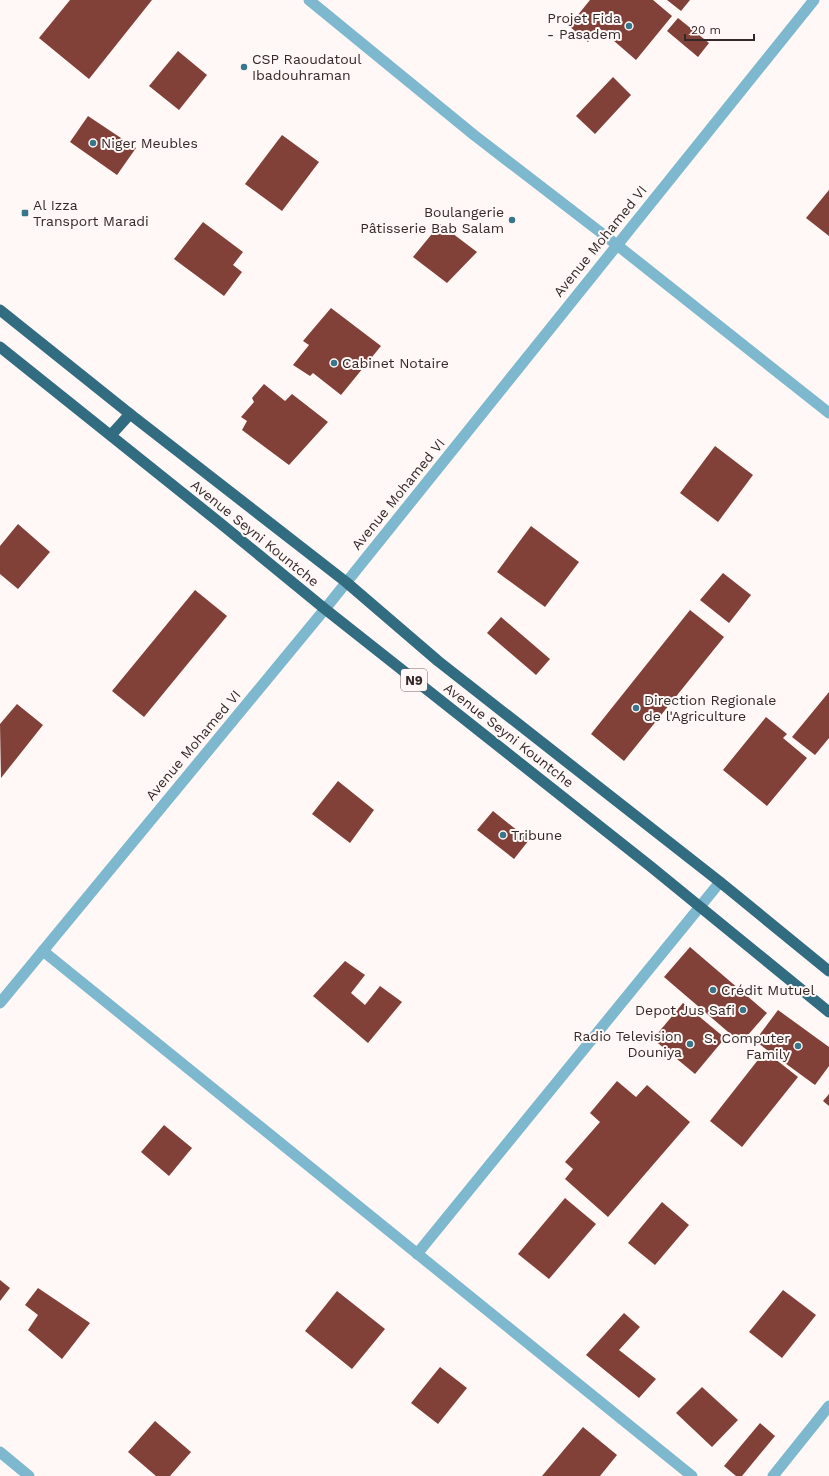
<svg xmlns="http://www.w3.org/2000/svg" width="829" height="1476" viewBox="0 0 829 1476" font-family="'Work Sans',sans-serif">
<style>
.building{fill:#814038}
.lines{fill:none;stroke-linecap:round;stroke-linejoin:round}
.minor{stroke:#7db8ce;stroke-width:11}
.tertiary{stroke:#7db8ce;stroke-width:11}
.trunk{stroke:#316c81;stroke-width:11}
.poi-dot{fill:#38768c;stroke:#fff8f7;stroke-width:1.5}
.labels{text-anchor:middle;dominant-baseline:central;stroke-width:4;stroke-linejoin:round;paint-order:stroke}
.shield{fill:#fff8f7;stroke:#716765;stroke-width:1}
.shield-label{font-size:13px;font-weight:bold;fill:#342927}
.poi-label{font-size:14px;fill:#342927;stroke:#fff8f7;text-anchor:start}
.street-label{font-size:14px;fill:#342927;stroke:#fff8f7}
</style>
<rect width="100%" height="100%" fill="#fff8f7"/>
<g class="building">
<polygon points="70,0 152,0 89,79 39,38"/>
<polygon points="590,0 653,0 672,16 636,60 599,28 588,42 569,26"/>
<polygon points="667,0 690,0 681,11"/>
<polygon points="678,18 709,43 698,57 667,31"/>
<polygon points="178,51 207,75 179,110 149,86"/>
<polygon points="613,77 631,95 595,134 576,116"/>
<polygon points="88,116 136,148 117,175 70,142"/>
<polygon points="282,135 319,162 282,211 245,184"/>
<polygon points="829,190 829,236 806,218"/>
<polygon points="203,222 243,252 233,265 242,272 224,296 174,259"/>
<polygon points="440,224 477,252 447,283 413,257"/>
<polygon points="331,308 381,346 341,395 313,373 310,376 293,365 309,345 303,341"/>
<polygon points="264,384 285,401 292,394 328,422 289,465 242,430 247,421 241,417 254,402 252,398"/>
<polygon points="715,446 753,475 718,522 680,493"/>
<polygon points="18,524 50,552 18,589 0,574 0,546"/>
<polygon points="531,526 579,562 545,607 497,572"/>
<polygon points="723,573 751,595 729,623 700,600"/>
<polygon points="195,590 227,616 144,717 112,691"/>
<polygon points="690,610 724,637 624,761 591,734"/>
<polygon points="501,617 550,659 536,675 487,633"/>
<polygon points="829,692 829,738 815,755 792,737"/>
<polygon points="17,704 43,725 1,778 0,724"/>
<polygon points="766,717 787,734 783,738 807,758 767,806 723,770"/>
<polygon points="338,781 374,810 350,843 312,814"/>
<polygon points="493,811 529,840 514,859 477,830"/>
<polygon points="690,947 767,1013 741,1043 664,977"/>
<polygon points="345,961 365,975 351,993 365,1005 380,986 402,1002 368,1043 313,996"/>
<polygon points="683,1003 725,1038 695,1074 653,1039"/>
<polygon points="778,1010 829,1047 829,1066 815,1085 755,1041"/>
<polygon points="765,1051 798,1077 742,1147 710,1121"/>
<polygon points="617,1081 636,1097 647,1085 690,1122 608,1217 565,1179 573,1169 565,1162 600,1122 590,1113"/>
<polygon points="829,1094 829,1106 823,1101"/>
<polygon points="164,1125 192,1148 169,1176 141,1152"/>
<polygon points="565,1198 596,1224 549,1279 518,1254"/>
<polygon points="662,1202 689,1225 655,1265 628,1243"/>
<polygon points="0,1280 10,1288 0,1301"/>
<polygon points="38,1288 90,1323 62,1359 28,1330 38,1315 25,1305"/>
<polygon points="783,1290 816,1315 782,1358 749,1332"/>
<polygon points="337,1291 385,1329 352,1369 305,1331"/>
<polygon points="624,1313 640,1327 619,1350 656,1379 639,1398 586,1355"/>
<polygon points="440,1367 467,1388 438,1424 411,1403"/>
<polygon points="702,1387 738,1420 712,1447 676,1413"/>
<polygon points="155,1421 191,1452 170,1476 156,1476 128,1452"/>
<polygon points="760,1423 775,1436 742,1476 736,1476 724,1466"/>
<polygon points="583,1427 617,1455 600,1476 542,1476"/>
</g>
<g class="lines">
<g class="minor">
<polyline points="309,0 474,135 617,245 829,413"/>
<polyline points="43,951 692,1476"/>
<polyline points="417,1254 720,882"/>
<polyline points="0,1452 29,1476"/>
<polyline points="773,1476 829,1406"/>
</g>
<polyline class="tertiary" points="0,1003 325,609 814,0"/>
<g class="trunk">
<polyline points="0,310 130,414 346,582 438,661 720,882 829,971"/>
<polyline points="0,347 220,523 325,609 650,866 829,1012"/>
<polyline points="111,435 130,414"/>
</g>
</g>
<g class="poi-dot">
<circle cx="629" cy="26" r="4"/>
<circle cx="244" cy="67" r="4"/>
<circle cx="93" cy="143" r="4"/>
<rect x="21" y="209" width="8" height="8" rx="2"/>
<circle cx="512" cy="220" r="4"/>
<circle cx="334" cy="363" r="4"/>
<circle cx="636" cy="708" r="4"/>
<circle cx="503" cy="835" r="4"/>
<circle cx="713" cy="990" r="4"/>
<circle cx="743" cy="1010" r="4"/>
<circle cx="690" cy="1044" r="4"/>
<circle cx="798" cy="1046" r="4"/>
</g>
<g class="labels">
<rect class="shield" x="401" y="669" width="26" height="22" rx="3"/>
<g class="shield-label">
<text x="414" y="680">N9</text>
</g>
<g class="poi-label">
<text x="621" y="18" text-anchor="end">Projet Fida<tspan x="621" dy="16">- Pasadem</tspan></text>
<text x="252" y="59">CSP Raoudatoul<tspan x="252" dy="16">Ibadouhraman</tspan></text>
<text x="101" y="143">Niger Meubles</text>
<text x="33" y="205">Al Izza<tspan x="33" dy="16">Transport Maradi</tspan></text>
<text x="504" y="212" text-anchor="end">Boulangerie<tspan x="504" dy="16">Pâtisserie Bab Salam</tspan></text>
<text x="342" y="363">Cabinet Notaire</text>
<text x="644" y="700">Direction Regionale<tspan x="644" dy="16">de l'Agriculture</tspan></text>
<text x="511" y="835">Tribune</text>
<text x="721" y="990">Crédit Mutuel</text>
<text x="735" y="1010" text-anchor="end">Depot Jus Safi</text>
<text x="682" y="1036" text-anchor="end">Radio Television<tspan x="682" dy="16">Douniya</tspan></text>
<text x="790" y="1038" text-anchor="end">S. Computer<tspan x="790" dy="16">Family</tspan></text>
</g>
<g class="street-label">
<text transform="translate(600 241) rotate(-51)">Avenue Mohamed VI</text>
<text transform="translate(398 494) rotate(-51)">Avenue Mohamed VI</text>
<text transform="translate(255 533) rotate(39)">Avenue Seyni Kountche</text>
<text transform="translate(509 735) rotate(38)">Avenue Seyni Kountche</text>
<text transform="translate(193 745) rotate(-50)">Avenue Mohamed VI</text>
</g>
</g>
<path d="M685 34v6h69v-6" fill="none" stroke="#342927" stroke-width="2"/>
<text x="691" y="34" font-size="12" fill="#342927" stroke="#fff8f7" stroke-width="3" paint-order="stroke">20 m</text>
</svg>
